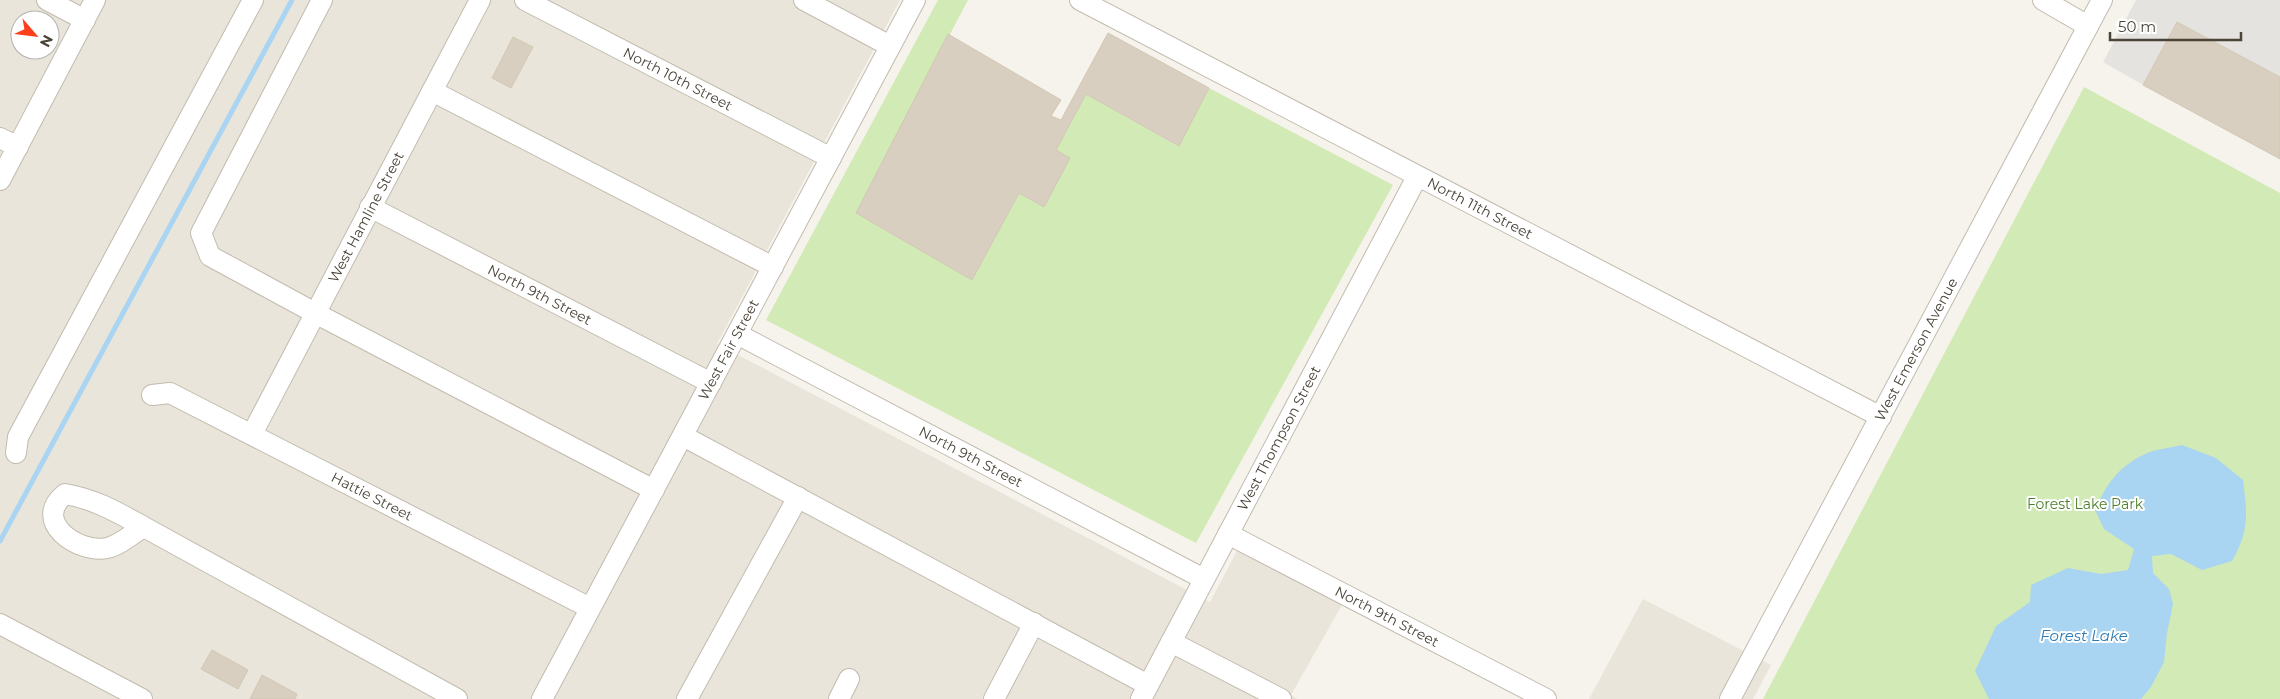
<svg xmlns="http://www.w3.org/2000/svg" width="2280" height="699" viewBox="0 0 2280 699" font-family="Montserrat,sans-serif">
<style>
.residential{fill:#eae5da;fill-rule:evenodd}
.green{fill:#d2eab5}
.parking{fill:#e5e3e0}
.water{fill:#a9d4f2}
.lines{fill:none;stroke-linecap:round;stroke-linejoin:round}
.stream{stroke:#a9d4f2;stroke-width:5}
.building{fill:#d8cfc1;stroke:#d3c7b4}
.minor-casing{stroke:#c2bbae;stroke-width:22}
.minor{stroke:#fff;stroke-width:20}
.labels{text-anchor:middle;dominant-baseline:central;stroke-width:4;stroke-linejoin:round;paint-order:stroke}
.street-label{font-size:14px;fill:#4b4439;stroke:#fff}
.park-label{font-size:14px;fill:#4a7f2a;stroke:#fff}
.water-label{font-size:15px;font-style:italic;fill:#2e7ab2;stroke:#fff}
</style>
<rect width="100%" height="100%" fill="#f6f3ec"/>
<g class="residential">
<path d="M 0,0 L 900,0 L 717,344 L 1210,602 L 1240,545 L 1343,603 L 1291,695 L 1297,699 L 0,699 ZM 20,20 L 50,20 L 50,50 L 20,50 Z"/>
<polygon points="1643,599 1771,665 1753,699 1589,699"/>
</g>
<g class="green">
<polygon points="938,0 968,0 856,213 1019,193 1044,207 1070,158 1056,150 1086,94 1178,146 1209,88 1393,185 1196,543 766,320"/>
<polygon points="2084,87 2280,193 2280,699 1763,699"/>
</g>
<polygon class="parking" points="2136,0 2280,0 2280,77 2177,22 2143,85 2103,62"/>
<path class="water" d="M 2182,445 L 2216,458 L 2243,480 C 2247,514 2250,529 2232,561 L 2202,570 L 2171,554 L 2152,556 L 2153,573 L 2169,589 L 2173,604 L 2167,633 L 2164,662 L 2151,687 L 2141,699 L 1989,699 L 1975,671 L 1996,626 L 2030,602 L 2031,585 L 2068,568 L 2101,574 L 2128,570 L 2134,549 L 2104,529 L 2095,510 C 2106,485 2118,467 2143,455 C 2154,449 2170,448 2182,445 Z"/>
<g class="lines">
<polyline class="stream" points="0,541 292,0"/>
</g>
<g class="building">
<polygon points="2177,22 2280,77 2280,159 2143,85"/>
<polygon points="1108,33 1209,88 1179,146 1086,94 1056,150 1070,158 1044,207 1019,193 972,280 856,213 948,34 1061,100 1051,116 1061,120"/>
<polygon points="513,37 533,47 511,88 492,78"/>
<polygon points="212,650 248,670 238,689 201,669"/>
<polygon points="262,675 297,694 295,699 250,699"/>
</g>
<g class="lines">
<defs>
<g id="minor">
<polyline points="47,0 85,20"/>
<polyline points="322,0 201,233 210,256 315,313 654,490"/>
<path id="s1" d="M 525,0 L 831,158"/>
<polyline points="804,0 890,46"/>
<path id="s2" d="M 1080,0 L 1881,417"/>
<polyline points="2043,0 2088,26"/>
<polyline points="432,91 773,267"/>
<polyline points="0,138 18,147"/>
<polyline points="0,180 95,0"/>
<path id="s3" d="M 370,207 L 711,383"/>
<path id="s4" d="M 737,334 L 1204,579"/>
<path id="s5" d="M 152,395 L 170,393 L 590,608"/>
<path id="s6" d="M 252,434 L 480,0"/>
<polyline points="683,436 1148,685"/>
<polyline points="16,453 18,437 253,0"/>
<path d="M 144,527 C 133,533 119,546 107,548 C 78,554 31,521 65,494 C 95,499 117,512 144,527 L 457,699"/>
<path id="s7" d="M 1228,534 L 1546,699"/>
<polyline points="0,624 142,699"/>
<polyline points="1171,642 1281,699"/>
<path id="s8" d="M 542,699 L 915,0"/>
<polyline points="687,699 798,497"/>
<polyline points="839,699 849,679"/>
<polyline points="994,699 1034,623"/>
<path id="s9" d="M 1141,699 L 1417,177"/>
<path id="s10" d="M 1730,699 L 2102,0"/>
</g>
</defs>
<use href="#minor" class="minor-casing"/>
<use href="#minor" class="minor"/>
</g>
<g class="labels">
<g class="street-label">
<text stroke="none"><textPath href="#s1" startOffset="172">North 10th Street</textPath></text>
<text stroke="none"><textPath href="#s2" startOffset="451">North 11th Street</textPath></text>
<text stroke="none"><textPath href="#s6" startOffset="245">West Hamline Street</textPath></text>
<text stroke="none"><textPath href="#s3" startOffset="191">North 9th Street</textPath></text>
<text stroke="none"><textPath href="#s8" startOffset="396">West Fair Street</textPath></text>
<text stroke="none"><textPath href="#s10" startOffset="396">West Emerson Avenue</textPath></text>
<text stroke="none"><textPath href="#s9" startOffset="295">West Thompson Street</textPath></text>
<text stroke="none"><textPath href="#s4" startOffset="264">North 9th Street</textPath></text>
<text stroke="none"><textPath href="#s5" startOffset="245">Hattie Street</textPath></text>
<text stroke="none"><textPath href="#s7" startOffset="179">North 9th Street</textPath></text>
</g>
<g class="park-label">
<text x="2085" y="504">Forest Lake Park</text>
</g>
<g class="water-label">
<text x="2084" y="635">Forest Lake</text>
</g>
</g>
<g transform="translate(35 35) rotate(118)"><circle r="24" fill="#ffffff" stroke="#b7b4b0"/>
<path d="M0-4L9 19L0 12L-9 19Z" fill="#fc3f1d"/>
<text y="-8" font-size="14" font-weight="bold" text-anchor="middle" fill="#4b4439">N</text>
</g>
<path d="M2110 32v8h131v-8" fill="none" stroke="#4b4439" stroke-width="2.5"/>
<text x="2118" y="32" font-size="15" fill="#4b4439" stroke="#ffffff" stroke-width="4" paint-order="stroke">50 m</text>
</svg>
